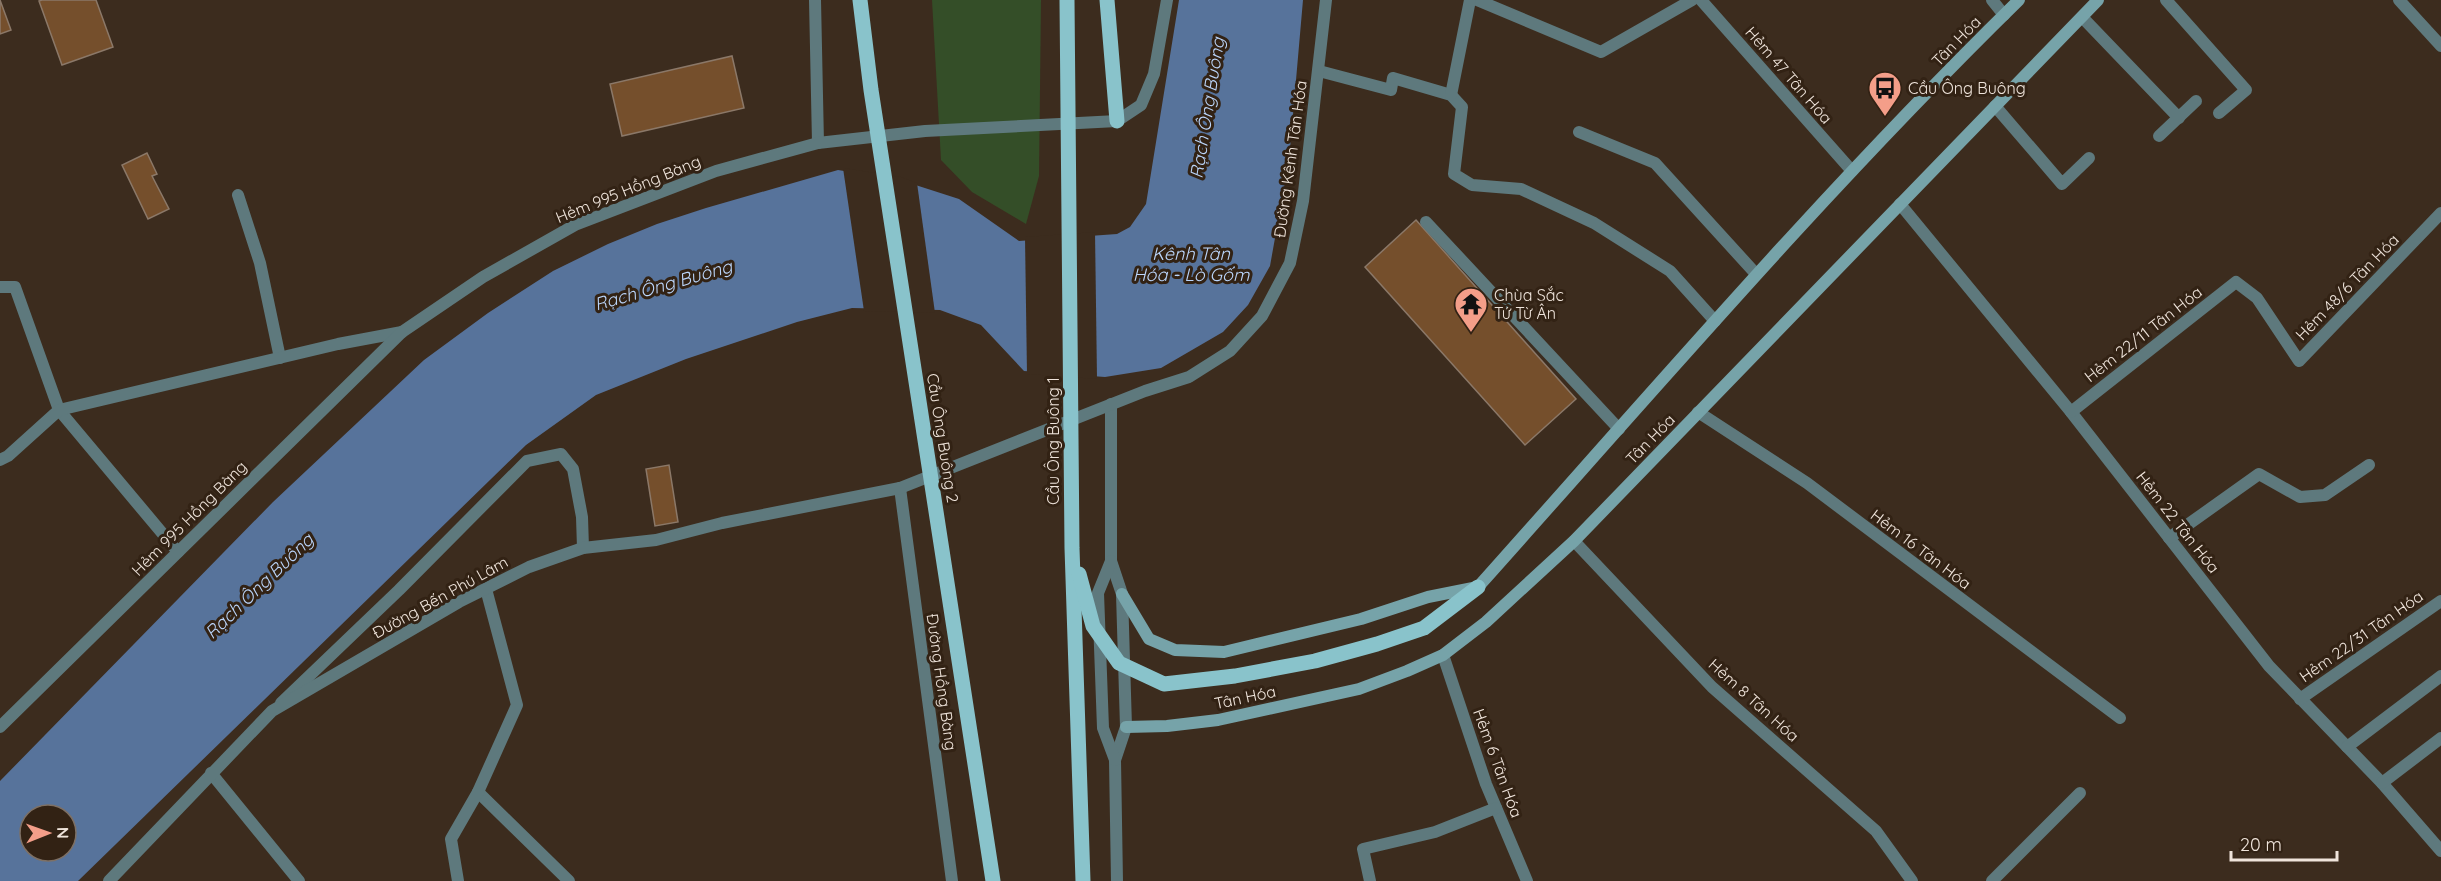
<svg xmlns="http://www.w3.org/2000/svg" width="2441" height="881" viewBox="0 0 2441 881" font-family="Quicksand,sans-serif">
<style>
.green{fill:#344e28}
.water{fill:#57739b;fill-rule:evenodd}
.pier{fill:#3c2c1e}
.building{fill:#754f2c;stroke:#8b7868;stroke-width:1.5}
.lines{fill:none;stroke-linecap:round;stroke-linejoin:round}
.service{stroke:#5e797d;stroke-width:12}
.pedestrian{stroke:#5e797d;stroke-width:12}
.minor{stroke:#5e797d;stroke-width:12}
.tertiary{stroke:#5e797d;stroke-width:12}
.secondary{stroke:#76a3a9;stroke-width:12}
.primary{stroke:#89c3cb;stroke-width:15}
.labels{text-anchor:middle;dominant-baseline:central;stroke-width:6;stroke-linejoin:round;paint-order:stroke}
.street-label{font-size:16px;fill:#efe4db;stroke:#322214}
.poi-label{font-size:16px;fill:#efe4db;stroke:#322214;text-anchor:start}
.water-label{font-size:18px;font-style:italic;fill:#bbd6fc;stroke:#322214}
</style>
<rect width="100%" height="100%" fill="#3c2c1e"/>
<polygon class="green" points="932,0 1041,0 1039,176 1026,224 972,192 941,160"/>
<path class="water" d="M 1179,0 L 1303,0 L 1289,160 L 1270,266 L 1248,305 L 1223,332 L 1161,368 L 1105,377 L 1024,371 L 981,325 L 940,310 L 852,308 L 797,322 L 686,359 L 596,395 L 526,445 L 78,881 L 0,881 L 0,781 L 273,502 L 424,360 L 488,313 L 553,271 L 608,244 L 657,224 L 706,208 L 838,170 L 900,180 L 959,199 L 1019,241 L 1117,234 L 1130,227 L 1146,204 ZM 30,815 L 66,815 L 66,851 L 30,851 Z"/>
<g class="pier">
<polygon points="843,168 901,177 917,183 935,313 864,311"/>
<polygon points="1095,232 1097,379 1027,374 1025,237"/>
</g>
<g class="building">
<polygon points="0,0 11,30 0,34"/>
<polygon points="42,0 96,0 113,47 62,65 39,1"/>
<polygon points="732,56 744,108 622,136 610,84"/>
<polygon points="147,153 157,174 152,176 169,209 148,219 122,165"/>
<polygon points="1416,220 1576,399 1525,445 1365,267"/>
<polygon points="669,465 678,522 655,526 646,469"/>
</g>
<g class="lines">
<g class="service">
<polyline points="1992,0 2004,15"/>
<polyline points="2399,0 2441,46"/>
<polyline points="1900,204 2071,412 2269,666 2382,783 2441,851"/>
<polyline points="1698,412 1807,483 2120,718"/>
<polyline points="2071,412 2236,282 2257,298 2299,361 2441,213"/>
<polyline points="2169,538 2259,474 2300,497 2325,495 2369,465"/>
<polyline points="1443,655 1486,784 1527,881"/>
<polyline points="2300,699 2441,601"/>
<polyline points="2347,747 2441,676"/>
<polyline points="2382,783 2441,738"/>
<polyline points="1370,881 1363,849 1435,832 1496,808"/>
<polyline points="1992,881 2080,793"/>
</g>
<g class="pedestrian">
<polyline points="2082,17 2179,118"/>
<polyline points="2159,136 2196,101"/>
</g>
<g class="minor">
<polyline points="1477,0 1601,52 1692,0"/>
<polyline points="1701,0 1852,171"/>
<polyline points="2166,0 2246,90 2219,113"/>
<polyline points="1319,71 1391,90 1393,78 1451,95 1462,107 1454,174 1472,185 1521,189 1594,223 1670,271 1715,321"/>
<polyline points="1451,95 1470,0"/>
<polyline points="1995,106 2062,184 2089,158"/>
<polyline points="1579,132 1655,163 1756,274"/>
<polyline points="238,195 260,263 280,358"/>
<polyline points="1426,222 1619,429"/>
<polyline points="0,287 15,287 59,410 178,552"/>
<polyline points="0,460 8,456 59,410 338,344 402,332"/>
<polyline points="1574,541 1712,687 1876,831 1912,881"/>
<polyline points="281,703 399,590 527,461 561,454 573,469 582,517 583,548"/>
<polyline points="211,773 299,881"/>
<polyline points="478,792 569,881"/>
<polyline points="458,881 451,839 478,792 517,705 486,589"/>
</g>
<g class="tertiary">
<polyline points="815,0 818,143"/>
<polyline points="1111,404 1111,561 1122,594 1126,727 1115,760 1117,881"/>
<polyline points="900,488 952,881"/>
<polyline points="1111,561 1098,593 1103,728 1115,760"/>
<polyline points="0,727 402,332 483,277 575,225 716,171 818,143 925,131 1117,121 1141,105 1154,74 1167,0"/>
<polyline points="109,881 272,711 459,602 529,567 583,548 656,540 722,523 900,488 1145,391 1189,377 1230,351 1262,316 1290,263 1303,201 1326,0"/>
</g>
<g class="secondary">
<path d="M 1122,594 L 1149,639 L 1175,650 L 1224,652 L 1361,619 L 1428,597 L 1478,587 C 1655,389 1829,186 2019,0"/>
<polyline points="1126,727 1167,726 1218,720 1359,689 1407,671 1443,655 1486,622 1574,541 2098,0"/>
</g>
<g class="primary">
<polyline points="860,0 871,90 993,881"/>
<polyline points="1067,0 1072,548 1083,881"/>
<polyline points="1107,0 1117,121"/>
<polyline points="1079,574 1093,626 1119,663 1164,684 1235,676 1315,661 1377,644 1424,628 1478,587"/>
</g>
</g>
<defs>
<symbol id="bus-pin" viewBox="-11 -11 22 30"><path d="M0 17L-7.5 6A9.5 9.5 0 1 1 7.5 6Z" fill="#f49e89" stroke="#322214"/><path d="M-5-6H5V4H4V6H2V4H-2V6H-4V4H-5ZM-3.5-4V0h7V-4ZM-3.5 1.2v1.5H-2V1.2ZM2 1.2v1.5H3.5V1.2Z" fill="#111"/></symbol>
<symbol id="temple-pin" viewBox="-11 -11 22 30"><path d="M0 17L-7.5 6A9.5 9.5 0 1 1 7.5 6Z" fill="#f49e89" stroke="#322214"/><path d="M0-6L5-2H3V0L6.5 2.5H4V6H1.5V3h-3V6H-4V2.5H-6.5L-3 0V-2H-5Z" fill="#111"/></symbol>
</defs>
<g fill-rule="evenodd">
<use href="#bus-pin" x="1866" y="69" width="38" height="52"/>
<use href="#temple-pin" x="1452" y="285" width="38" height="52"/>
</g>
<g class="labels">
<g class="street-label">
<text transform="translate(1956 41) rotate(-46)">Tân Hóa</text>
<text transform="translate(1789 75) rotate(49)">Hẻm 47 Tân Hóa</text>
<text transform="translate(1290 159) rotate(-82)">Đường Kênh Tân Hóa</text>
<text transform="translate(628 189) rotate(-22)">Hẻm 995 Hồng Bàng</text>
<text transform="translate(2347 287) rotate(-46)">Hẻm 48/6 Tân Hóa</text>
<text transform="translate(2143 334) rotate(-38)">Hẻm 22/11 Tân Hóa</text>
<text transform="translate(943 438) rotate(81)">Cầu Ông Buông 2</text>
<text transform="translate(1650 439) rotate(-46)">Tân Hóa</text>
<text transform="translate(1053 441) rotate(-90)">Cầu Ông Buông 1</text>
<text transform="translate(189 518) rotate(-45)">Hẻm 995 Hồng Bàng</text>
<text transform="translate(2178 522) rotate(52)">Hẻm 22 Tân Hóa</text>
<text transform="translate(1921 549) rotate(37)">Hẻm 16 Tân Hóa</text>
<text transform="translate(440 597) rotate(-29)">Đường Bến Phú Lâm</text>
<text transform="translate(2361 636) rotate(-35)">Hẻm 22/31 Tân Hóa</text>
<text transform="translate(942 682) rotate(82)">Đường Hồng Bàng</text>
<text transform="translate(1245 697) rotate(-12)">Tân Hóa</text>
<text transform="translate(1754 700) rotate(42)">Hẻm 8 Tân Hóa</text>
<text transform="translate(1498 763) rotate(70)">Hẻm 6 Tân Hóa</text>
</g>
<g class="poi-label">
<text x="1908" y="88">Cầu Ông Buông</text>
<text x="1494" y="295">Chùa Sắc<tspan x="1494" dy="18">Tứ Từ Ân</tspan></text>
</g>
<g class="water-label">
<text transform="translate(1207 108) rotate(-81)">Rạch Ông Buông</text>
<text x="1191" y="253">Kênh Tân<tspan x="1191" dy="21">Hóa - Lò Gốm</tspan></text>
<text transform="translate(663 285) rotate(-16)">Rạch Ông Buông</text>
<text transform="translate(259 586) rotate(-44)">Rạch Ông Buông</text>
</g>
</g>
<g transform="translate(48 833) rotate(89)"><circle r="28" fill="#322214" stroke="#7e7064" stroke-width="1.5"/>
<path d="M0-4.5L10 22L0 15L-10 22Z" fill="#f49e89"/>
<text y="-9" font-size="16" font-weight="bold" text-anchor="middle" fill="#efe4db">N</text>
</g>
<path d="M2231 851v9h106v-9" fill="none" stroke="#efe4db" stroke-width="3"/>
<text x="2240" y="851" font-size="18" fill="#efe4db" stroke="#322214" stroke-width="4.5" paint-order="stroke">20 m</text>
</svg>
